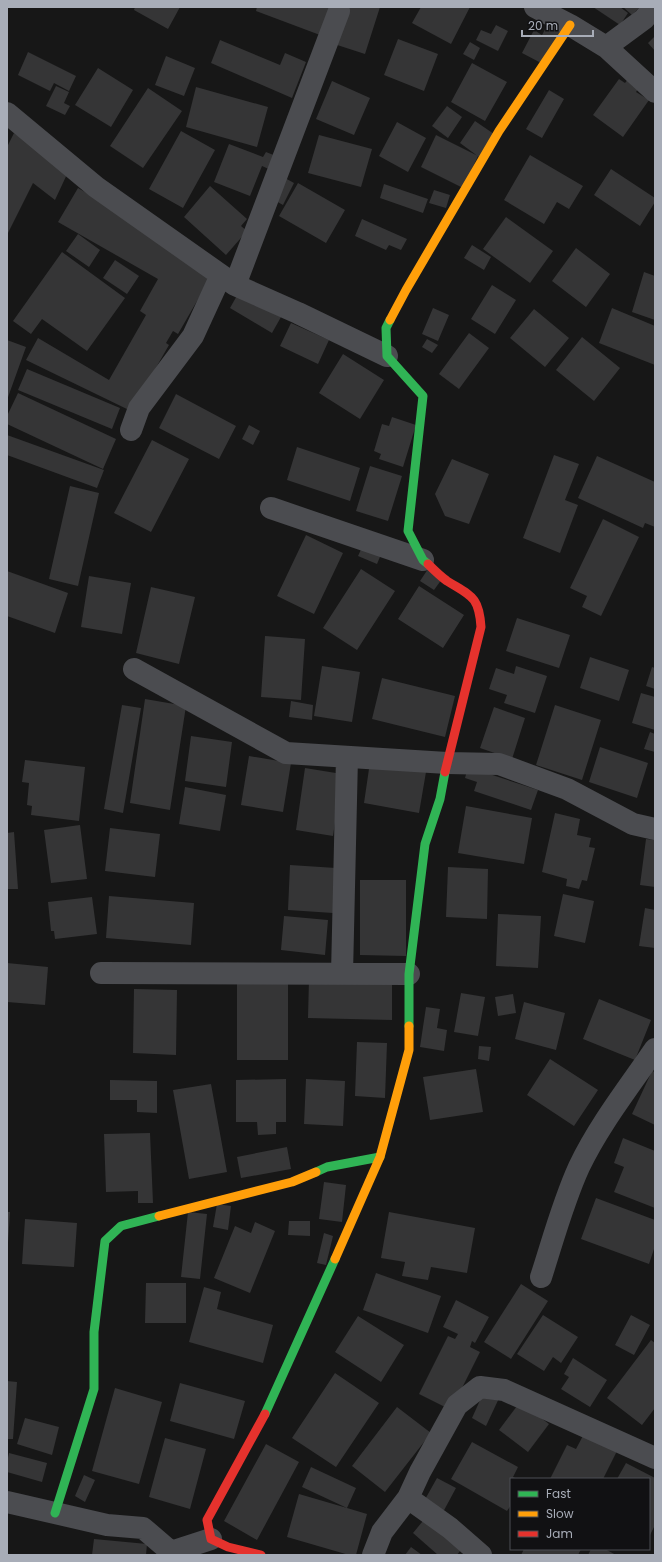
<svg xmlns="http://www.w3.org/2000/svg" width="662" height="1562" font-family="Poppins,sans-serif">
<rect width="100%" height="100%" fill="#171717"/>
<path fill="#353536" d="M 135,7 L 180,7 L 168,29 L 134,10 Z
M 257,7 L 330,7 L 320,35 L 256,11 Z
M 343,7 L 380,7 L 365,54 L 331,43 Z
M 421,7 L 470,7 L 451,44 L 412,23 Z
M 593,7 L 620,7 L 628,13 L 620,25 Z
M 623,7 L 640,7 L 632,15 Z
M 549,22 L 562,28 L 543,64 L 522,53 L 534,30 L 542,35 Z
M 496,25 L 508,31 L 498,51 L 476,40 L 481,30 L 491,34 Z
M 655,36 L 655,51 L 648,43 Z
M 398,39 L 438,54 L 424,91 L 384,75 Z
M 220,40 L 280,65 L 285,53 L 306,62 L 292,98 L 211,63 Z
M 470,42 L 480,48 L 474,60 L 463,54 Z
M 28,52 L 76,76 L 69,91 L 54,83 L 50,91 L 18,75 Z
M 166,56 L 195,68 L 184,96 L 155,85 Z
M 472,63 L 507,82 L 485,121 L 451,102 Z
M 98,68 L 133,90 L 111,127 L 75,105 Z
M 632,74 L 643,82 L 636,92 L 649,100 L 623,137 L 593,115 L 619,79 L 625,83 Z
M 332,81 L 370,98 L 354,135 L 316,119 Z
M 56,86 L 69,92 L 64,103 L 70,106 L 65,115 L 46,106 Z
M 196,87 L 268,107 L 257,147 L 186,127 Z
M 148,88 L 182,111 L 143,168 L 110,146 Z
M 549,90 L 564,99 L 542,138 L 526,129 Z
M 447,106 L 462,117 L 448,138 L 432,126 Z
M 475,121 L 494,134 L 479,157 L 460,143 Z
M 397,122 L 426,138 L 408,172 L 379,156 Z
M 181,131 L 215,150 L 183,208 L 149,189 Z
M 14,133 L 69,170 L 55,200 L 33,183 L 7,235 L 7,147 Z
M 319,135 L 372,149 L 361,187 L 308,173 Z
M 436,135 L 478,156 L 463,188 L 421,167 Z
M 229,144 L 263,157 L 266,152 L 276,156 L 271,170 L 262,166 L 250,196 L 214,182 Z
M 530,155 L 583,186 L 569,209 L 557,202 L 544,224 L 504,200 Z
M 611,169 L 655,198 L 655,202 L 640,226 L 594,195 Z
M 285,178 L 294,183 L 283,205 L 274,200 Z
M 298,183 L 345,210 L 326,243 L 279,216 Z
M 384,184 L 428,199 L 423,213 L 380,198 Z
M 210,186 L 247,219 L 241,226 L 247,231 L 226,255 L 184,217 Z
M 78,188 L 216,268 L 178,334 L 173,331 L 166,343 L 169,345 L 131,411 L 26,360 L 38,338 L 109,380 L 146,315 L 140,311 L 158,279 L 58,222 Z
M 434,190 L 450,195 L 446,208 L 429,203 Z
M 506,217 L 553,251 L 530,283 L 483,249 Z
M 362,219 L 407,239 L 401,250 L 389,245 L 386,250 L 355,236 Z
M 78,234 L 100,250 L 89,267 L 66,251 Z
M 472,245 L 491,257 L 484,270 L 464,258 Z
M 576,248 L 610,274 L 586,307 L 552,281 Z
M 62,252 L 125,298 L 87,351 L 42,319 L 31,334 L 13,321 Z
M 115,260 L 139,276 L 127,294 L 103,278 Z
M 644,272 L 655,276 L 655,320 L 632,312 Z
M 492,285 L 516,300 L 495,334 L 471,319 Z
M 239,292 L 281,317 L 272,333 L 230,308 Z
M 433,308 L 449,315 L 438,341 L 422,334 Z
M 612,308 L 655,326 L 655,365 L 599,343 Z
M 534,309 L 569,338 L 545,367 L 510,338 Z
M 291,323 L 329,340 L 318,364 L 280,346 Z
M 469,333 L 489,348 L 459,389 L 439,374 Z
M 582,337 L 620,368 L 594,401 L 556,370 Z
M 427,339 L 438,345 L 432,353 L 422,347 Z
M 7,340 L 26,347 L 7,400 Z
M 343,354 L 384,380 L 360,419 L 319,393 Z
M 27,369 L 120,408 L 112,429 L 18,390 Z
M 18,393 L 116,439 L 103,469 L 7,424 L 7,416 Z
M 176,394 L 236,426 L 219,459 L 159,428 Z
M 392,417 L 416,425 L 403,467 L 379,459 L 381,454 L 374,451 L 382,424 L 389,426 Z
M 249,425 L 260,431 L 253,445 L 242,439 Z
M 7,435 L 104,470 L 97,488 L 7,455 Z
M 152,440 L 189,459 L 151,532 L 114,513 Z
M 297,447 L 360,468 L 350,501 L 287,480 Z
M 554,455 L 579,464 L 565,500 L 578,505 L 560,553 L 523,538 Z
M 597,456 L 655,482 L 655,527 L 645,523 L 643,528 L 578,498 Z
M 452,459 L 489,474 L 469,524 L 445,516 L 435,494 Z
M 370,466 L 402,476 L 388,521 L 356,511 Z
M 70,486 L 99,493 L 78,586 L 49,579 Z
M 603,519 L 639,537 L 601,616 L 582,607 L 587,596 L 570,588 Z
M 306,535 L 343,553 L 314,614 L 277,596 Z
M 364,543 L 382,552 L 377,564 L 358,556 Z
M 361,569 L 395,591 L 357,650 L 323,628 Z
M 428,569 L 442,579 L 434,590 L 420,581 Z
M 7,571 L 68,593 L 55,633 L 7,616 Z
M 89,576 L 131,583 L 122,634 L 81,627 Z
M 419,586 L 464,615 L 443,648 L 398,619 Z
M 151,587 L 195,597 L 179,664 L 136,653 Z
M 517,618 L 570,635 L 559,668 L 506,651 Z
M 265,636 L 305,639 L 301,700 L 261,697 Z
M 590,657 L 629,670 L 619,701 L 580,688 Z
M 322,666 L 360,672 L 352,722 L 314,716 Z
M 516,666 L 547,676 L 535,713 L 504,703 L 507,695 L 489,689 L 496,668 L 514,674 Z
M 652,667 L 655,668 L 655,689 L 646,686 Z
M 382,678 L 455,696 L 445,737 L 372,719 Z
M 641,693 L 655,697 L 655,730 L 632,723 Z
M 145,699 L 186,706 L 170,810 L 130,803 Z
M 291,701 L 313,705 L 312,720 L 289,717 Z
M 122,705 L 141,708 L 123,813 L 104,809 Z
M 555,705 L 601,720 L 582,780 L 536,765 Z
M 494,707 L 525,718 L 512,759 L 480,748 Z
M 650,732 L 655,734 L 655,752 L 644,749 Z
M 191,736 L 232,742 L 226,787 L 185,781 Z
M 600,747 L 648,763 L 637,798 L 589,782 Z
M 249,756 L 291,763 L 283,812 L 241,805 Z
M 25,760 L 85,767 L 79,821 L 31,815 L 32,806 L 27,805 L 29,783 L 22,782 Z
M 370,762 L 426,772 L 419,813 L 364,803 Z
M 468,767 L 538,790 L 531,810 L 474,791 L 477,782 L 465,778 Z
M 305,768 L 342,774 L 333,836 L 296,830 Z
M 185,787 L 226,795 L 220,831 L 179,824 Z
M 466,806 L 532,818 L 524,864 L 458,853 Z
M 555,813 L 580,819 L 577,835 L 591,838 L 589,847 L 595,848 L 587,881 L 582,880 L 579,889 L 566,886 L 567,879 L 542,872 Z
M 80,825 L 87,879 L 51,883 L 44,830 Z
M 110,828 L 160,834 L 155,877 L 105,871 Z
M 14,832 L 18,889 L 7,889 L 7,833 Z
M 646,839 L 655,840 L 655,887 L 640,885 Z
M 290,865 L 336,868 L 333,913 L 288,910 Z
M 448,867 L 488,869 L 487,919 L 446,917 Z
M 360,880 L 406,880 L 406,956 L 360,955 Z
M 563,894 L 594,901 L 585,943 L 554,936 Z
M 109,896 L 194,903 L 191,945 L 106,938 Z
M 92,897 L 97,934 L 55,939 L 54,931 L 51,931 L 48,902 Z
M 645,908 L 655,910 L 655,948 L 639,946 Z
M 498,914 L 541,916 L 538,968 L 496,966 Z
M 284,916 L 328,920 L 325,955 L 281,950 Z
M 7,963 L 48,967 L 45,1005 L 7,1002 Z
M 237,978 L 288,979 L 288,1060 L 237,1060 Z
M 309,979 L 392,981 L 392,1020 L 308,1018 Z
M 134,989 L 177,990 L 176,1055 L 133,1053 Z
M 461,993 L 485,997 L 478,1036 L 454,1032 Z
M 513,994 L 516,1013 L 498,1016 L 495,997 Z
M 599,999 L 651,1020 L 635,1060 L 583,1039 Z
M 524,1002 L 565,1013 L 556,1050 L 515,1039 Z
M 426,1007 L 440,1009 L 437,1028 L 447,1030 L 444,1051 L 420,1047 Z
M 357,1042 L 387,1043 L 385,1098 L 355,1096 Z
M 479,1046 L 491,1047 L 489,1061 L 478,1059 Z
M 550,1059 L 598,1090 L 574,1126 L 527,1095 Z
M 476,1069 L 483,1112 L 430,1120 L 423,1077 Z
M 652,1071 L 655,1072 L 655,1125 L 632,1114 Z
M 286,1079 L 286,1122 L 276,1122 L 276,1134 L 258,1135 L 257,1122 L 236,1122 L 236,1080 Z
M 306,1079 L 345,1081 L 343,1126 L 304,1124 Z
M 110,1080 L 157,1081 L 157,1113 L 137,1112 L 137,1100 L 110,1100 Z
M 211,1084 L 227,1172 L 189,1179 L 173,1090 Z
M 150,1133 L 153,1203 L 138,1203 L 138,1191 L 106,1192 L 104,1134 Z
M 623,1138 L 655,1151 L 655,1208 L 614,1192 L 624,1167 L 614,1163 Z
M 287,1147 L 291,1169 L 241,1178 L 237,1157 Z
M 324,1182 L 346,1185 L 342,1222 L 319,1219 Z
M 596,1198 L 655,1220 L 655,1246 L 649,1264 L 581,1239 Z
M 217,1204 L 231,1206 L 228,1230 L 213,1227 Z
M 7,1212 L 10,1212 L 8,1243 L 7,1243 Z
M 188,1212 L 207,1214 L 200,1279 L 181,1277 Z
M 389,1212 L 475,1228 L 467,1273 L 431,1267 L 428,1280 L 402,1276 L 405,1262 L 381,1258 Z
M 25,1219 L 77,1223 L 74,1267 L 22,1264 Z
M 289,1221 L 310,1221 L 310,1236 L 288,1235 Z
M 255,1222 L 275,1231 L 250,1293 L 214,1278 L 235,1226 L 251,1233 Z
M 324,1233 L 333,1236 L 326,1265 L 317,1263 Z
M 376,1273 L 441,1296 L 428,1333 L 363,1310 Z
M 146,1283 L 186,1283 L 186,1323 L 145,1323 Z
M 521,1284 L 548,1301 L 511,1359 L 484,1342 Z
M 204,1287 L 221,1292 L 217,1309 L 273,1325 L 263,1363 L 189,1342 Z
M 456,1300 L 489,1317 L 475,1343 L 472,1341 L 470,1347 L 480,1352 L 451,1410 L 419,1394 L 448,1336 L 455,1339 L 458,1334 L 443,1327 Z
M 543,1315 L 578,1337 L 561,1363 L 553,1357 L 544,1371 L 517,1354 Z
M 631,1315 L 650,1325 L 634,1355 L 615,1345 Z
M 358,1316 L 404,1345 L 381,1382 L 335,1352 Z
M 651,1340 L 655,1343 L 655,1408 L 642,1425 L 607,1398 Z
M 573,1358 L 607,1380 L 590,1407 L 561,1389 L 569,1377 L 564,1374 Z
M 335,1373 L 379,1403 L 336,1467 L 292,1438 Z
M 7,1381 L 17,1382 L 13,1439 L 7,1439 Z
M 180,1383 L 245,1401 L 234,1439 L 170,1421 Z
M 486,1387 L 501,1394 L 486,1426 L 472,1418 Z
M 115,1388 L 162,1402 L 139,1484 L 92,1471 Z
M 520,1402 L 549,1424 L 528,1452 L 499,1430 Z
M 397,1407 L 431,1433 L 385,1492 L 352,1466 Z
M 25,1418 L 59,1427 L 52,1455 L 17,1444 Z
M 586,1430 L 619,1447 L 603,1479 L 550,1479 L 567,1445 L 576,1449 Z
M 165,1438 L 206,1449 L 190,1509 L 149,1497 Z
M 472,1442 L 518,1467 L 513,1477 L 517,1479 L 511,1479 L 511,1505 L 507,1511 L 451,1479 Z
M 266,1444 L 299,1462 L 257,1540 L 224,1521 Z
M 9,1453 L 47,1463 L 42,1482 L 7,1472 L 7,1462 Z
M 626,1463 L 655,1478 L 655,1525 L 649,1537 L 649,1479 L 617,1479 Z
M 311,1467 L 356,1488 L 347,1508 L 367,1514 L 356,1555 L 349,1555 L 287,1537 L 299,1494 L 347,1508 L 302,1487 Z
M 84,1475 L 95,1480 L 85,1502 L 75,1496 Z
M 437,1478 L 456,1488 L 442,1514 L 423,1503 Z
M 427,1516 L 463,1547 L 457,1555 L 438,1555 L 413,1533 Z
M 94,1539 L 147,1544 L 146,1555 L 92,1555 Z
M 411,1547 L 422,1555 L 405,1555 Z
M 524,1549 L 581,1549 L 578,1555 L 521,1555 Z
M 591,1549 L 605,1549 L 616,1555 L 588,1555 Z"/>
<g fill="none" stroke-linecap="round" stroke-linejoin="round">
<path stroke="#4b4c50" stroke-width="22" d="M 535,7 L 570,25 L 606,47 L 655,92
M 606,47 L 644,19 L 654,7
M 7,113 L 96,187 L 235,285 L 298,313 L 387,356
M 235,285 L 339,11
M 131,430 L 139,408 L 193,336 L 221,275
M 271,508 L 423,560
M 134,669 L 286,753 L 447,763 L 499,764 L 567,789 L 633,824 L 655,829
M 101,973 L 409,974
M 342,974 L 347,757
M 541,1277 C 553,1240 563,1202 579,1167 C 599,1125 629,1087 655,1049
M 408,1498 L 450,1528 L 481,1555
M 7,1502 L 107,1525 L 143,1528 L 171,1552 L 211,1539
M 373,1555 L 382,1532 L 408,1498 L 420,1472 L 457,1405 L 480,1387 L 504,1390 L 655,1458"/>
<path stroke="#30b455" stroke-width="9" d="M 390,320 L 386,328 L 387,356 L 423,396 L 408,531 L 423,560 L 428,564
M 409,1026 L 409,974 L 425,844 L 440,799 L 445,772
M 316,1172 L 327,1167 L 380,1157
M 265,1414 L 335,1259
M 55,1513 L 94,1389 L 94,1332 L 105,1241 L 121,1226 L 159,1216"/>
<path stroke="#ff9f0a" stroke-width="9" d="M 390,320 L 406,290 L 499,131 L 570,25
M 159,1216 L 292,1182 L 316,1172
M 335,1259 L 380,1157 L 409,1050 L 409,1026"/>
<path stroke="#e5322d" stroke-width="9" d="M 428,564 C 434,570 440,576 447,581 C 471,596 479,596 481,627 L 445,772
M 261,1555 L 228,1547 L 211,1539 L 207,1520 L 265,1414"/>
</g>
<rect width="662" height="1562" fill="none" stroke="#a8adb8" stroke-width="16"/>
<rect x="510" y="1478" width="140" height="72" fill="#111113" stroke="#4d4f55"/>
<rect x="518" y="1491" width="20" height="6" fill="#30b455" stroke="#4d4f55"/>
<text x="546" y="1498" font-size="12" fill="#a8adb8">Fast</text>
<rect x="518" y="1511" width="20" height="6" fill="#ff9f0a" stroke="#4d4f55"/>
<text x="546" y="1518" font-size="12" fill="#a8adb8">Slow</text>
<rect x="518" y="1531" width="20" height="6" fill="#e5322d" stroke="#4d4f55"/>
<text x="546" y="1538" font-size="12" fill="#a8adb8">Jam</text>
<path d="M522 30v6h71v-6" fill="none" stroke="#a8adb8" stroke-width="2"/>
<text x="528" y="30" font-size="12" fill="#a8adb8" stroke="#111113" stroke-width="3" paint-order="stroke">20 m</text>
</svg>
